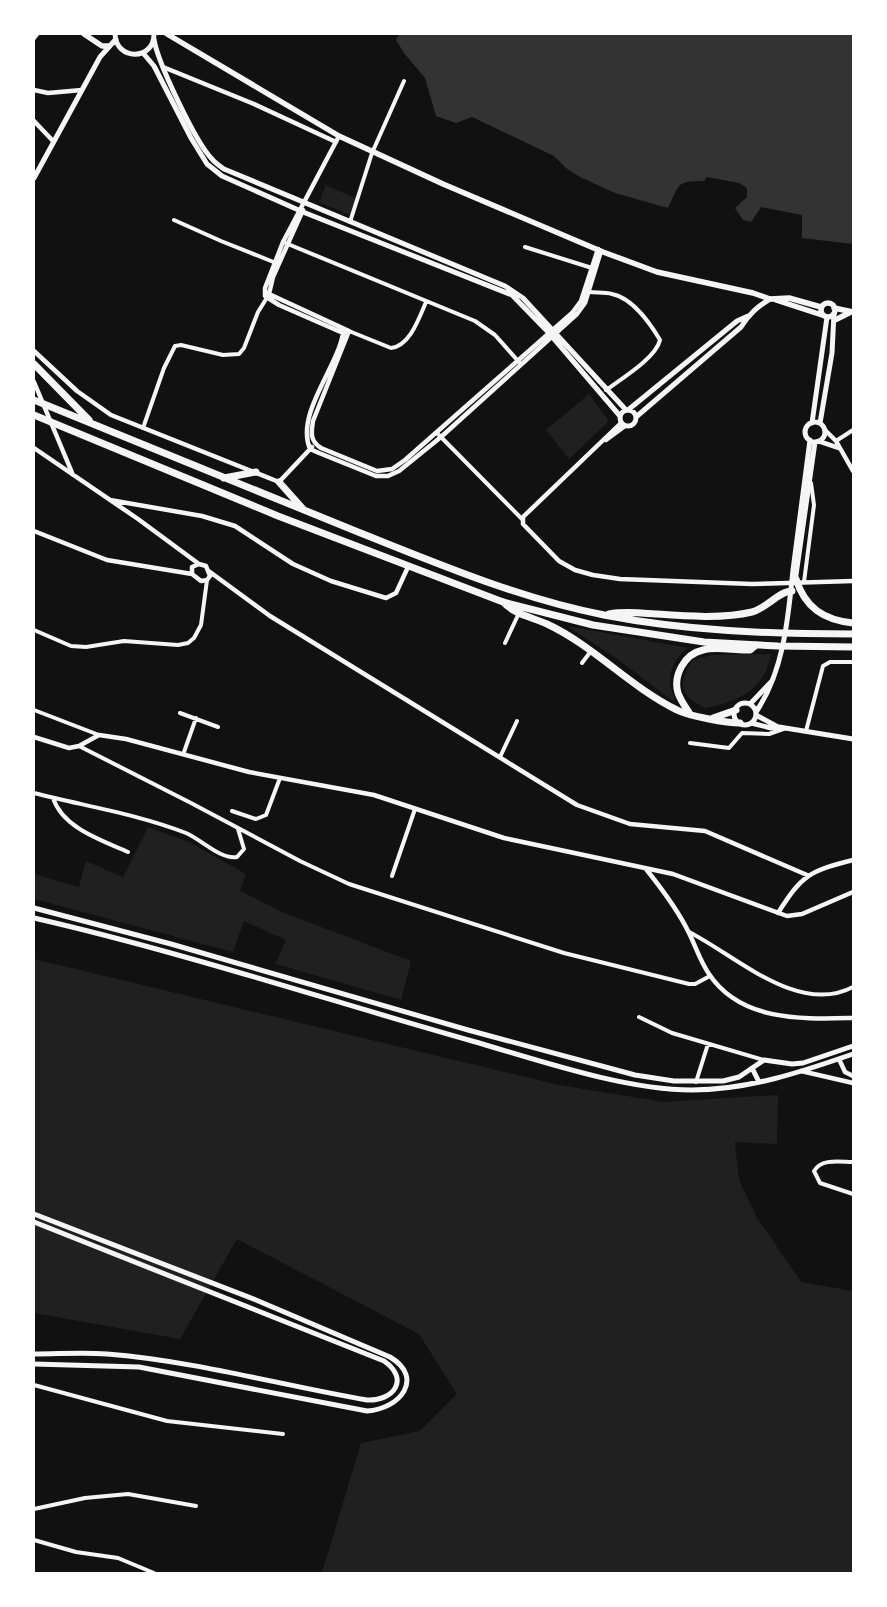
<svg xmlns="http://www.w3.org/2000/svg" width="887" height="1607" font-family="Jost,sans-serif">
<rect width="100%" height="100%" fill="#111"/>
<path fill="#202020" d="M 326,185 L 357,199 L 350,215 L 319,202 Z
M 589,394 L 609,421 L 569,459 L 546,430 Z
M 567,626 L 688,648 C 672,660 664,680 675,698 L 674,702 L 616,658 Z
M 771,654 C 765,690 737,702 705,708 C 700,705 692,702 688,697 C 678,686 685,670 693,660 L 712,655 Z
M 148,827 L 189,842 L 246,874 L 240,891 L 284,913 L 411,961 L 401,1000 L 275,964 L 286,940 L 244,921 L 233,952 L 34,899 L 34,874 L 79,887 L 86,861 L 123,877 Z
M 34,959 L 559,1085 L 664,1102 L 778,1095 L 777,1144 L 735,1142 L 739,1180 L 756,1216 L 801,1282 L 853,1291 L 853,1573 L 322,1573 L 361,1443 L 420,1431 L 457,1394 L 419,1334 L 237,1239 L 180,1339 L 34,1313 Z"/>
<path fill="#333" d="M 399,34 L 853,34 L 853,244 L 802,238 L 802,215 L 761,207 L 751,222 L 743,220 L 735,208 L 747,197 L 747,188 L 739,183 L 707,177 L 704,181 C 675,181 680,184 668,208 L 615,193 L 580,177 L 566,168 L 554,156 L 472,117 L 456,123 L 436,116 L 425,78 L 404,53 L 396,40 Z"/>
<g fill="none" stroke-linecap="round" stroke-linejoin="round">
<path stroke="#f5f5f5" stroke-width="4" d="M 174,220 L 221,241 L 276,263
M 350,222 L 372,153 L 404,81
M 283,242 L 475,321 L 495,335 L 519,362
M 525,247 L 592,268
M 589,292 C 596,293 605,292 612,294 C 632,298 650,323 660,340 C 656,358 621,379 606,390
M 343,333 L 349,331 L 391,348 C 410,346 419,318 426,302
M 143,428 L 164,368 L 175,346 L 181,345 L 223,355 L 239,354 L 244,348 L 258,312 L 268,296
M 437,433 L 522,519
M 836,441 L 853,430
M 804,582 L 814,505 L 811,483
M 34,630 L 71,646 L 86,647 L 124,641 L 178,645 L 188,643 L 194,638 L 201,625 L 207,580
M 505,643 L 519,613
M 582,663 L 591,651
M 34,710 L 99,735
M 180,713 L 218,727
M 806,731 L 823,666 L 830,662 L 853,662
M 690,743 L 729,748 L 742,733 L 769,734 L 786,728
M 79,746 L 191,803 L 300,861 L 349,884 L 564,953 L 689,984 L 695,984 L 710,976
M 184,752 L 196,718
M 500,757 L 517,721
M 34,793 C 85,806 137,814 186,833 C 202,840 221,860 237,857 L 244,849 L 238,829
M 53,798 C 63,828 101,840 128,852
M 232,811 L 256,819 L 266,815 L 280,778
M 392,876 L 415,809
M 689,932 C 735,955 798,1016 853,987
M 639,1017 L 672,1033 L 764,1060
M 696,1082 L 708,1044
M 853,1162 C 840,1162 822,1158 814,1171 L 820,1183 L 853,1194
M 34,1385 L 167,1421 L 283,1434
M 34,1509 L 85,1498 L 128,1494 L 196,1506
M 34,1540 L 76,1552 L 118,1558 L 154,1573"/>
<path stroke="#f5f5f5" stroke-width="4.5" d="M 34,38 L 37,34
M 163,67 L 254,104 L 336,142
M 34,90 L 48,93 L 82,90
M 34,121 L 53,141
M 339,136 L 283,242 L 265,288 L 265,296 L 279,305 L 343,333 C 338,367 295,414 310,449 L 319,453 L 376,476 L 388,476 L 399,471 L 441,437 L 577,314 L 585,303 L 601,251
M 303,210 L 273,277 L 269,294 L 349,331 L 313,421 C 311,433 310,441 321,448 L 377,471 L 392,469 L 405,460 L 572,313 L 581,301 L 598,249
M 34,351 L 77,391 L 111,415 L 279,482 L 312,447
M 34,382 L 73,475
M 621,423 L 523,517 L 523,524 L 559,561 L 575,570 L 593,575 L 620,579 L 752,584 L 853,581
M 825,430 L 836,441 L 853,471
M 606,440 L 625,426
M 818,441 L 839,448
M 34,448 L 138,519 L 199,564
M 110,500 L 202,516 L 235,526 L 293,564 L 331,581 L 386,598 L 396,593 L 408,567
M 34,531 L 107,560 L 192,574 L 201,581 L 207,580 L 210,576 L 206,566 L 199,564 L 192,567 L 192,574
M 210,572 L 270,616 L 577,805 L 630,824 L 705,831 L 807,875
M 34,737 L 69,748 L 79,746 L 99,735 L 126,739 L 249,772 L 374,795 L 504,838 L 673,874 L 787,916 L 802,914 L 853,892
M 646,869 C 662,889 678,910 689,933 C 696,947 700,961 709,974 C 741,1022 803,1019 853,1018
M 778,913 C 802,875 809,871 853,860
M 839,1059 L 845,1072 L 853,1076
M 801,1071 L 853,1083"/>
<path stroke="#f5f5f5" stroke-width="5" d="M 115,34 C 116,61 154,61 154,34
M 154,39 C 157,61 196,143 212,159 C 215,163 220,166 224,169 L 505,286 L 523,298 L 626,410
M 143,53 L 154,66 L 191,138 L 207,164 L 222,176 L 303,212 L 512,295 L 549,333 L 620,416
M 34,178 L 100,57 L 116,39
M620 418a8 8 0 1 1 16 0a8 8 0 1 1-16 0Z
M 628,410 L 737,321 L 748,316
M 636,417 L 741,327 C 749,314 757,307 770,299
M805 432a10 10 0 1 1 20 0a10 10 0 1 1-20 0Z
M 812,423 L 827,317
M 820,423 L 832,353 L 834,313
M 795,582 L 815,442
M734 714a11 11 0 1 1 22 0a11 11 0 1 1-22 0Z
M 750,704 L 771,682
M 756,712 C 784,671 788,618 793,570 L 810,440
M 756,715 L 778,727
M 751,723 L 771,728 L 779,727 L 853,739
M 34,908 L 171,944 L 468,1030 L 635,1075 L 674,1081 L 723,1081 L 739,1077 L 764,1060 L 792,1064 L 803,1063 L 853,1046
M 34,918 C 182,952 327,1000 472,1041 C 538,1060 624,1090 692,1090 C 748,1090 801,1072 853,1054
M 752,1068 L 759,1082
M 34,1214 L 256,1300 L 390,1357 C 425,1378 400,1409 367,1411 L 139,1367 L 34,1364
M 34,1222 L 384,1361 C 410,1379 394,1401 367,1400 C 280,1385 195,1361 107,1354 C 83,1352 58,1354 34,1354"/>
<path stroke="#f5f5f5" stroke-width="5.5" d="M 84,34 L 102,46 L 109,46
M 167,34 L 339,136 L 443,184 L 603,252 L 657,272 L 753,293 L 770,299 L 789,298 L 821,307
M 776,300 L 822,315
M821 310a7 7 0 1 1 14 0a7 7 0 1 1-14 0Z
M 834,308 L 853,312
M 835,320 L 851,312"/>
<path stroke="#f5f5f5" stroke-width="7" d="M 34,364 L 89,420
M 34,400 C 142,443 250,489 358,532 C 439,564 518,598 604,615 C 686,631 770,634 853,634
M 34,415 L 278,516 L 503,602 L 593,625 L 704,642 L 778,646 L 853,647
M 224,478 L 256,472
M 279,482 L 304,510
M 796,579 C 805,608 824,620 853,623
M 503,602 C 515,615 532,617 547,624 C 594,646 630,687 677,710 C 688,716 727,723 740,723
M 609,614 C 625,611 640,613 656,614 C 684,616 724,619 752,612 C 767,608 779,591 792,591
M 690,714 C 686,708 681,701 678,693 C 673,676 684,654 703,650 C 718,646 735,651 750,650 L 756,645
M 713,718 L 736,710"/>
</g>
<rect width="887" height="1607" fill="none" stroke="#ffffff" stroke-width="70"/>
</svg>
